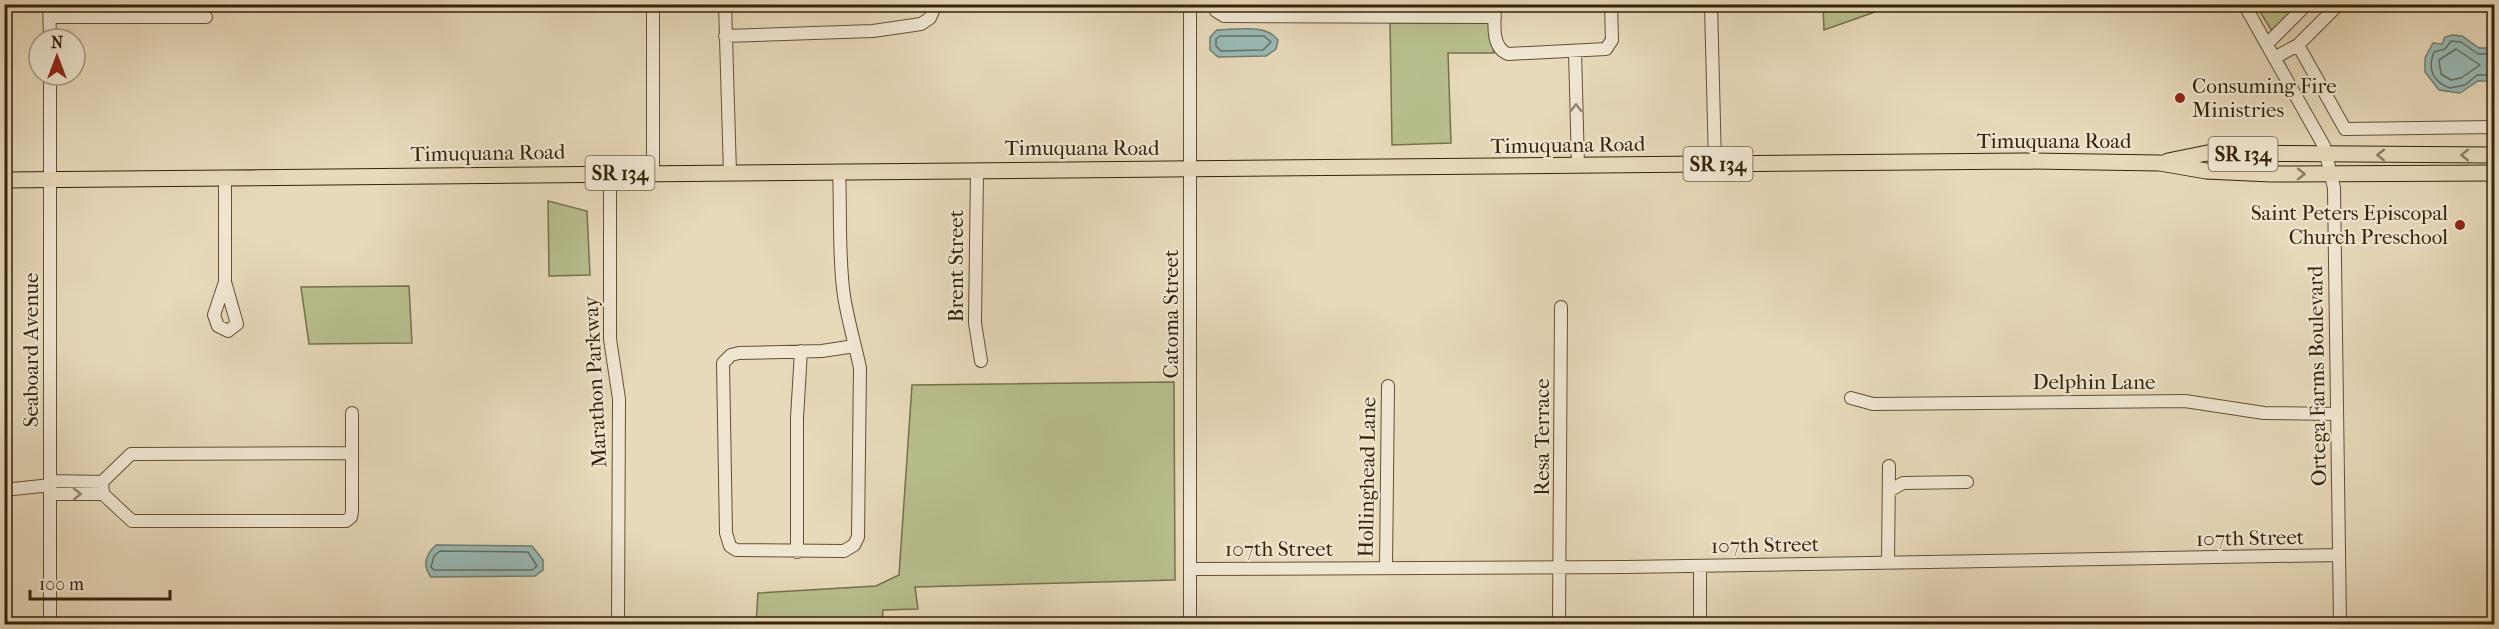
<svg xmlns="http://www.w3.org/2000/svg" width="2499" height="629" font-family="'IM FELL French Canon',serif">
<rect width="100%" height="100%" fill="#e7d9b9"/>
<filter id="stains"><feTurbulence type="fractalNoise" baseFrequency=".00333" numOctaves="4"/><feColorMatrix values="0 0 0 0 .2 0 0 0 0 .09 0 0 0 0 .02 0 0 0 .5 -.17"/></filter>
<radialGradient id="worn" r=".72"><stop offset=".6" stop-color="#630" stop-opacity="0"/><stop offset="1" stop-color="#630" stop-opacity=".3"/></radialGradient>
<path fill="#b8bf8e" stroke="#76714c" stroke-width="1.5" d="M 1892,4 L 1892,6 L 1824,30 L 1823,5 Z
M 2256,5 L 2301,5 L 2273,33 Z
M 1390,23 L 1489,23 L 1494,53 L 1448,53 L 1451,143 L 1392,145 Z
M 548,201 L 587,211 L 590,275 L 549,276 Z
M 409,286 L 412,343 L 309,344 L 301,287 Z
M 1174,382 L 1175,580 L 915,587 L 918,609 L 883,610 L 882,624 L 756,624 L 758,593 L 876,586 L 899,575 L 912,385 Z"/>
<path fill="#98b9b5" stroke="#707d70" stroke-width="1.5" d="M 1217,30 C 1235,30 1266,23 1278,40 L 1276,49 L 1266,56 L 1218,57 L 1210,50 L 1210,37 Z
M 2452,35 L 2462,36 L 2479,48 L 2494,48 L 2494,81 L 2478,81 L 2460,93 L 2439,90 L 2425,72 L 2425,58 L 2433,43 L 2442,44 L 2445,37 Z
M 436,545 L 532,546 L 543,560 L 543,570 L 535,576 L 431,577 C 422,565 426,554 436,545 Z"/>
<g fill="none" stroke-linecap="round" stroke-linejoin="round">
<path stroke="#666e5f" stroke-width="1.5" d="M 1220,36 L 1264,36 L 1271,42 L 1263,50 L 1221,51 L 1216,46 L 1216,39 Z
M 2456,49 L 2480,65 L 2461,78 L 2451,80 L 2441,74 L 2439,60 Z
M 2494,54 L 2478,54 L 2461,42 L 2451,41 L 2445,49 L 2434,52 C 2427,69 2433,82 2450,88 L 2465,85 L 2477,75 L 2494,75
M 440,551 L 528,552 L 537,566 L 532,570 L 434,570 L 431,567 L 434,556 Z"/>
<g stroke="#625035" stroke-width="14">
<path id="minor" d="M 49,4 L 50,39
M 725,4 L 730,173
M 1214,4 L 1216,11 L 1224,16 L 1495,17
M 1495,4 C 1495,20 1490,47 1508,54 L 1606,49 L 1612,40 L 1611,4
M 1711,4 L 1715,164
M 2244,4 L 2324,146 L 2334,188 L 2340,624
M 50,17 L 206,17
M 725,36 L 873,31 L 921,24 L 930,18 L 936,4
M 2267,44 L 2307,4
M 2298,45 L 2339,4
M 1575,51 L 1578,166
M 2274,58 L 2298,45 L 2345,129 L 2494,127
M 50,75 L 50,624
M 977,170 L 975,323 L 981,361
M 839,171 C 841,213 838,255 844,296 C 848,321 855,344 860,368 L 858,537 L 854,545 L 844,551 L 736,550 L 730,546 L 726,533 L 723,363 L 731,355 L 739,353 L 822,351 L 855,346
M 610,173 L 610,339 L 619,399 L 618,624
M 653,173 L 653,4
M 225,178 L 225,282 L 214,315 L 218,326 L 228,331 L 237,324 L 225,282
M 1851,398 L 1873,404 L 2185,401 L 2264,413 L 2336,414
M 51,481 L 102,482 L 131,454 L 352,453
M 102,482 L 103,494 L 132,521 L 346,521 L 351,517 L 352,511 L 352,413
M 4,490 L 51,485
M 1889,491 L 1903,483 L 1967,482
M 51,494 L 103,494
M 797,552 L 797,418 L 801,351
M 1888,563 L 1889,466
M 1700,566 L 1700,624
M 1386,568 L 1388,386
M 1191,569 L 1626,567 L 2339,555
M 1190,624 L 1190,4
M 1559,624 L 1561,307"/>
</g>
<g stroke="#352309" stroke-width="17">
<path id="major" d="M 2168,161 L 2207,153 L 2494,155
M 4,180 L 2025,161 L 2160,163 L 2206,171 L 2271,174 L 2494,173"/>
</g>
<use href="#minor" stroke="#efe6d2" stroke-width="12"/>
<use href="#major" stroke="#e7d9b9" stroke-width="15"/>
</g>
<defs><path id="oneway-chevron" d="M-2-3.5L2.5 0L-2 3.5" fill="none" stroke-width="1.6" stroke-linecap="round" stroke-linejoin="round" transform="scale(1.5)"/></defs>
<g stroke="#92846e">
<use href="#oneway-chevron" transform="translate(1576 108) rotate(-91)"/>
<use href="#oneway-chevron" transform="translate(77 494)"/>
</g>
<g stroke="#8e7e61">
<use href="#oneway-chevron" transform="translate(2381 155) rotate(180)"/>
<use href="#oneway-chevron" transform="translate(2465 155) rotate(-180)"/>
<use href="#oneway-chevron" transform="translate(2301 174) rotate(1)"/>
</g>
<g fill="#8f2418" stroke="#efe6d2" stroke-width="2">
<circle cx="2180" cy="98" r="6"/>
<circle cx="2460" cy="225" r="6"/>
</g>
<g text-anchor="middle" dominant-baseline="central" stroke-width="4.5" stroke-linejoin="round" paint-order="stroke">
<g fill="#efe6d2" stroke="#6d5e45" stroke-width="1.5">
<rect x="2208.5" y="137" width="69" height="34" rx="4.5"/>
<rect x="1683.5" y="147" width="69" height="34" rx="4.5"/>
<rect x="585.5" y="156" width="69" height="34" rx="4.5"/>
</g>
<g font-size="20" font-weight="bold" fill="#352309">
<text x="2243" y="154">SR 134</text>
<text x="1718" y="164">SR 134</text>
<text x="620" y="173">SR 134</text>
</g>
<g font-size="21" fill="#352309" stroke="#efe6d2" text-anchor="start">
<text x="2192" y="86">Consuming Fire<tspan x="2192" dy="24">Ministries</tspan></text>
<text x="2448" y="213" text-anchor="end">Saint Peters Episcopal<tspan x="2448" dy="24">Church Preschool</tspan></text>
</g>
<g font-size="21" fill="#352309" stroke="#efe6d2">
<text x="2054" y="141">Timuquana Road</text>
<text transform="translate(1568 145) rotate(-1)">Timuquana Road</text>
<text x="1082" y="148">Timuquana Road</text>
<text transform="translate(488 153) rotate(-1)">Timuquana Road</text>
<text transform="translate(956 266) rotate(-90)">Brent Street</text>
<text transform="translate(1171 314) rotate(-90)">Catoma Street</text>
<text transform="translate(31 350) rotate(-90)">Seaboard Avenue</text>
<text transform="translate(2317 376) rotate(-91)">Ortega Farms Boulevard</text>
<text transform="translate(595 382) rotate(-93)">Marathon Parkway</text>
<text x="2094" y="382">Delphin Lane</text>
<text transform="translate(1542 437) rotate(-90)">Resa Terrace</text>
<text transform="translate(1367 477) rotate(-89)">Hollinghead Lane</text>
<text transform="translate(2250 538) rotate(-1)">107th Street</text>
<text transform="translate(1765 545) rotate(-1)">107th Street</text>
<text x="1279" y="549">107th Street</text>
</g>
</g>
<rect width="2499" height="629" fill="none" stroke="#e7d9b9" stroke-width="24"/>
<rect x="6" y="6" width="2487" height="617" fill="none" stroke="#352309" stroke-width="3"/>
<rect x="12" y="12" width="2475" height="605" fill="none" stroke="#352309" stroke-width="1.5"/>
<g transform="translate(57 57)"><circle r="28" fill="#efe6d2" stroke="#a59882" stroke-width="1.5"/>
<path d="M0-4.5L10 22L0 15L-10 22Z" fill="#8f2418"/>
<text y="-9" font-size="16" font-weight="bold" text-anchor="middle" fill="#352309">N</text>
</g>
<path d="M30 590v9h140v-9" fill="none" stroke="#352309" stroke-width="3"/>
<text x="39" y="590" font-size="18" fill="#352309" stroke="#efe6d2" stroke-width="4.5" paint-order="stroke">100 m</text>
<rect width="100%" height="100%" filter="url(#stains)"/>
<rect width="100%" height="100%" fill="url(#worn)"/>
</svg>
